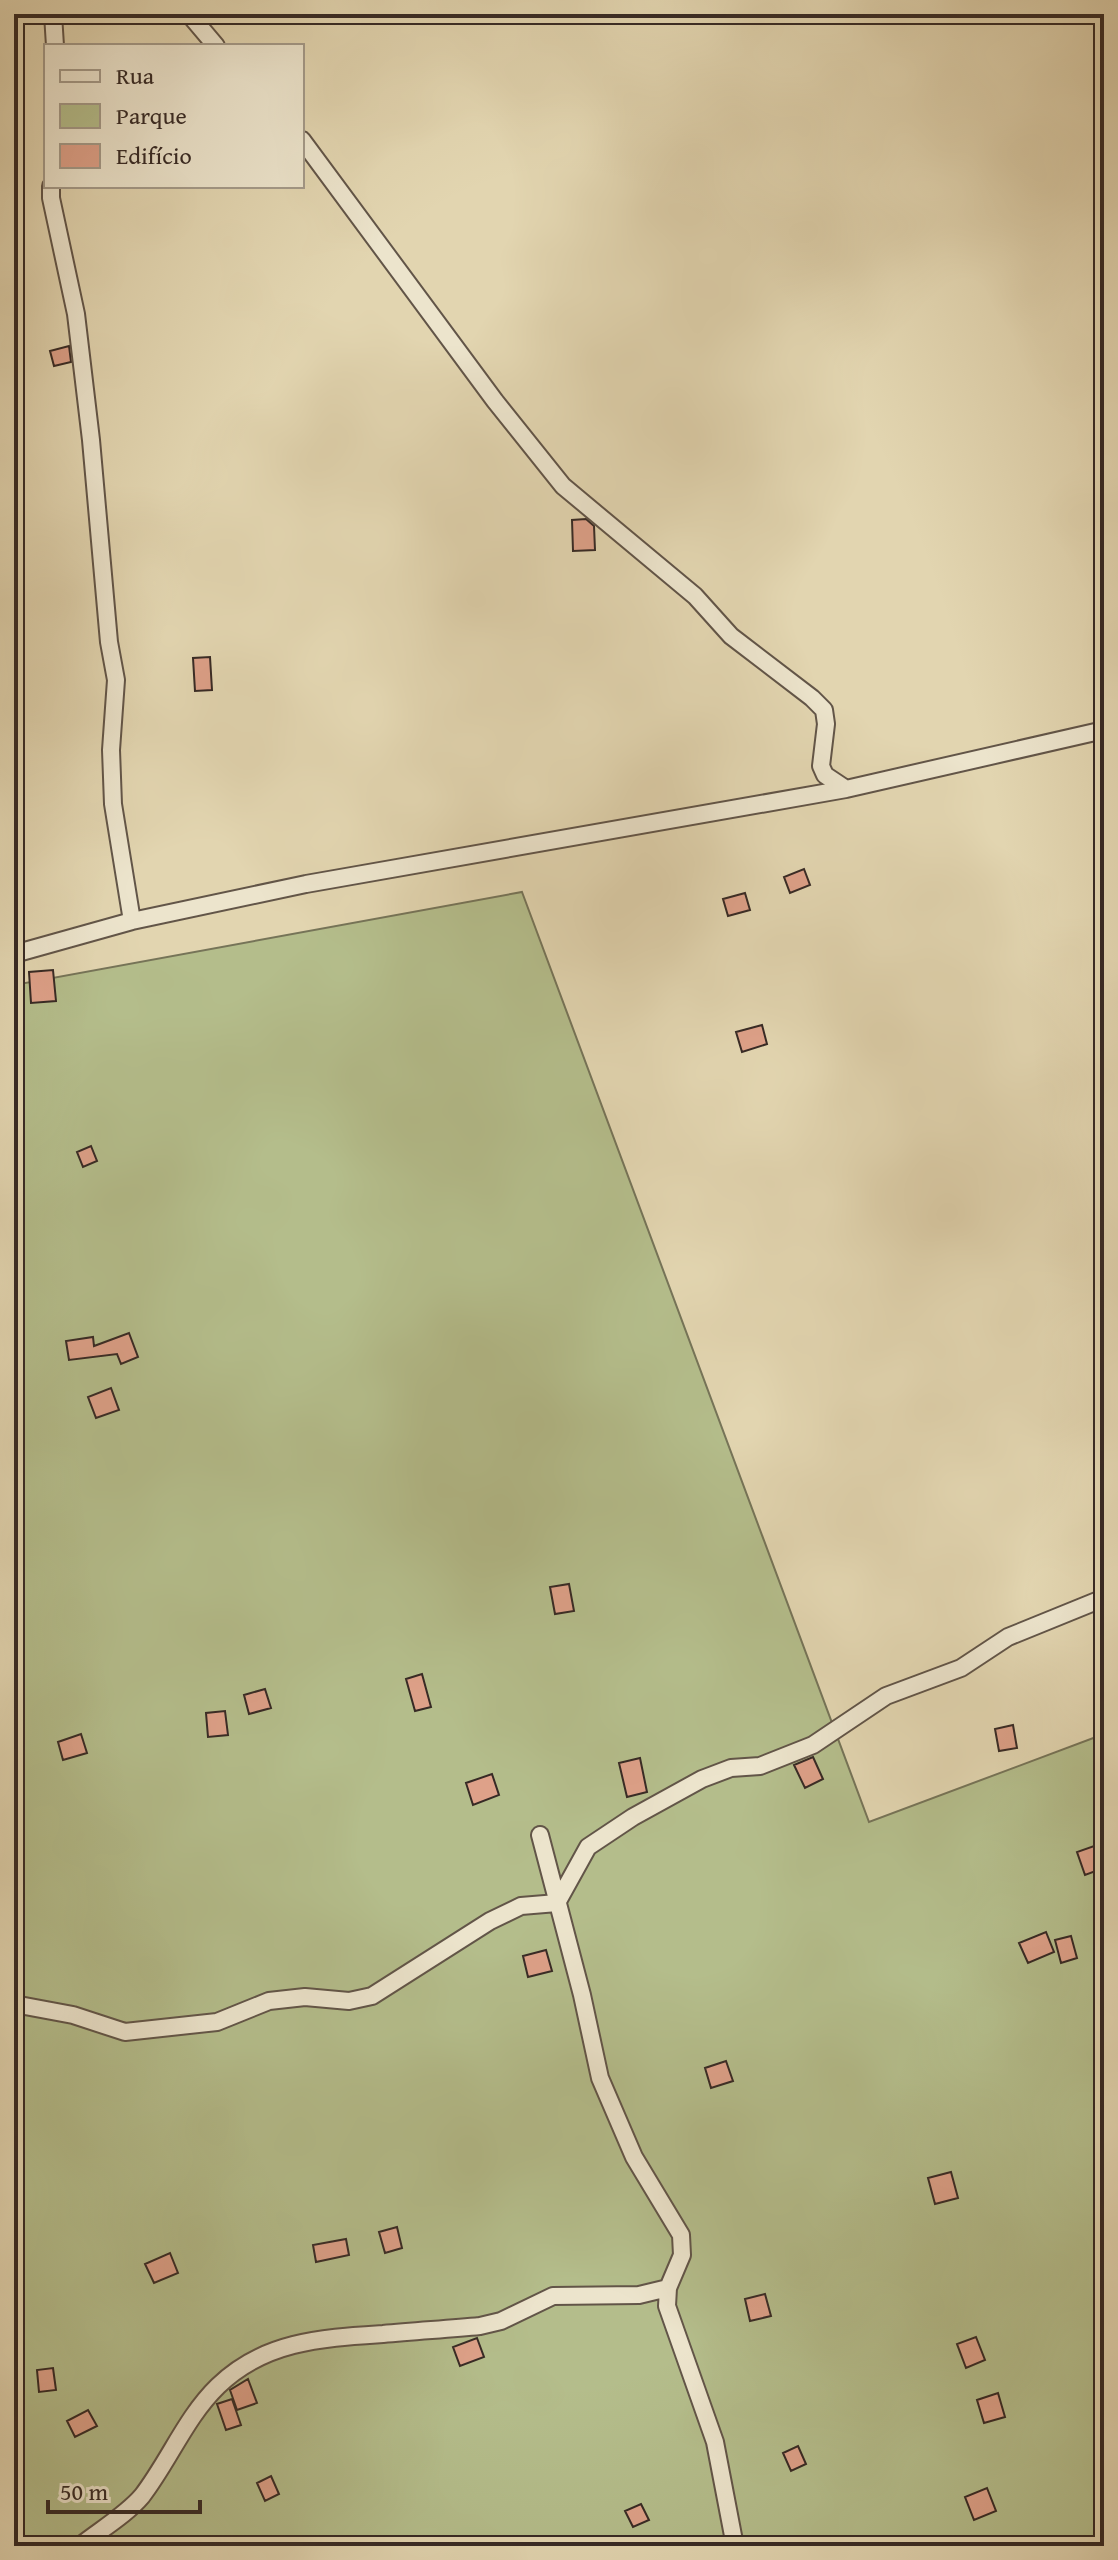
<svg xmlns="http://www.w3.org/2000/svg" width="1118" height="2560" font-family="'Gentium Book Plus',serif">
<rect width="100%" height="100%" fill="#e2d5b0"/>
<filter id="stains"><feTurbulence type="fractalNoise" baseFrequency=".0025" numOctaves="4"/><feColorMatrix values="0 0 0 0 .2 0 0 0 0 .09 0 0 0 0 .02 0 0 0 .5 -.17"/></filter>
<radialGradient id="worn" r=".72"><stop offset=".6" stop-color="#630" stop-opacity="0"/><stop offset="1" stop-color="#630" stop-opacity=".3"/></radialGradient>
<path fill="#b4bd8b" stroke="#767458" stroke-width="2" d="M 522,892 L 869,1822 L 1104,1734 L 1104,2546 L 14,2546 L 14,985 Z"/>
<path fill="#dea189" stroke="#372a25" stroke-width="2" d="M 69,346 L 71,362 L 54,366 L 50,351 Z
M 586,519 L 594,526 L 595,550 L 573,551 L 572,520 Z
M 210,657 L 212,690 L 195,691 L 193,658 Z
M 804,869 L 810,885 L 790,893 L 784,877 Z
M 745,893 L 750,910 L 728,916 L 723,899 Z
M 53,970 L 56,1001 L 31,1003 L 29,972 Z
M 762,1025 L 767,1044 L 742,1052 L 736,1032 Z
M 91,1146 L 97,1161 L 83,1167 L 77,1152 Z
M 129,1333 L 138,1357 L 121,1364 L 117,1354 L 69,1360 L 66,1341 L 93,1337 L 94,1346 Z
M 111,1388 L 119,1410 L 96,1418 L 88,1397 Z
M 569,1584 L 574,1611 L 555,1614 L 550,1587 Z
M 422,1674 L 431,1707 L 415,1711 L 406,1679 Z
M 265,1689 L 271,1708 L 249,1714 L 244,1695 Z
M 225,1711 L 228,1735 L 208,1737 L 206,1713 Z
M 1013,1725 L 1017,1748 L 999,1751 L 995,1729 Z
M 81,1734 L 87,1753 L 63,1760 L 58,1742 Z
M 813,1757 L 823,1779 L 805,1788 L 794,1765 Z
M 640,1758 L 647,1792 L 627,1797 L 619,1763 Z
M 492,1774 L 499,1795 L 473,1805 L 466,1783 Z
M 1097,1845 L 1104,1868 L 1085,1875 L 1077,1852 Z
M 1046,1932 L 1054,1952 L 1028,1963 L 1019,1943 Z
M 1071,1936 L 1077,1958 L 1061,1963 L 1055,1940 Z
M 546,1950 L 552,1971 L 528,1977 L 523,1956 Z
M 726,2061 L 733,2081 L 711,2088 L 705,2068 Z
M 951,2172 L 958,2198 L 935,2204 L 928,2178 Z
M 397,2227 L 402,2248 L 385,2253 L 379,2232 Z
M 346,2239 L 349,2255 L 316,2262 L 313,2245 Z
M 170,2253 L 178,2273 L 154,2283 L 145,2264 Z
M 765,2294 L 771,2316 L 750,2321 L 745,2299 Z
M 976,2337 L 985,2360 L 966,2368 L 957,2344 Z
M 477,2338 L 484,2357 L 460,2366 L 453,2347 Z
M 53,2368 L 56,2390 L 39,2392 L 37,2370 Z
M 248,2379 L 257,2403 L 237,2410 L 230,2390 Z
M 998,2393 L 1005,2417 L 984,2423 L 977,2400 Z
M 232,2399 L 241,2425 L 226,2430 L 217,2404 Z
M 88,2410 L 97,2426 L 75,2437 L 67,2421 Z
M 798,2446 L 806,2464 L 791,2471 L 783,2453 Z
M 271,2476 L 279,2494 L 265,2501 L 257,2483 Z
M 987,2488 L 996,2511 L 974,2520 L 965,2497 Z
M 641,2504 L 649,2520 L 633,2527 L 625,2511 Z"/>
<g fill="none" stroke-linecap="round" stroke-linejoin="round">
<g stroke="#625548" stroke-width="20">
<path id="street" d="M 53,14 L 55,46
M 189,14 L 216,46
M 302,140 L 495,401 L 563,486 L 695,596 L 731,636 L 812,698 L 824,710 L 826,724 L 821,766 L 825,775 L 846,789
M 51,186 L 51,198 L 76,314 L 91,440 L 109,642 L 116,680 L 111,750 L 113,804 L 132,921
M 14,954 L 132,921 L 306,884 L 846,789 L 1104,730
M 540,1835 L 582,1995 L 600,2078 L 634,2157 L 681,2235 L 682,2255 L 668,2288 L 667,2306 L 715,2442 L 735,2546
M 14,2004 L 73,2015 L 125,2032 L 217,2022 L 269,2001 L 305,1997 L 349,2001 L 372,1996 L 490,1921 L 521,1906 L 557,1903 L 588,1847 L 633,1817 L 702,1779 L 731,1768 L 760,1766 L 813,1745 L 886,1696 L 961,1668 L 1008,1637 L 1104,1598
M 80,2546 C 100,2530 126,2515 142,2496 C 169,2461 186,2417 218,2386 C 264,2341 322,2338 383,2334 C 415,2331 448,2329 480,2326 L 501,2321 L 553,2296 L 639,2295 L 668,2288"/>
</g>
<use href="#street" stroke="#ece4cc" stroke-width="16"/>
</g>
<rect width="1118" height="2560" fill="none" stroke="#e2d5b0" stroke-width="48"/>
<rect x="16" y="16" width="1086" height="2528" fill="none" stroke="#372a25" stroke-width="4"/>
<rect x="24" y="24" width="1070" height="2512" fill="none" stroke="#372a25" stroke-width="2"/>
<rect x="44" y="44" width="260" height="144" fill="#ece4cc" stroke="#a49a89" stroke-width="2"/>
<rect x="60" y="70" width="40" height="12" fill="#ece4cc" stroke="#a49a89" stroke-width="2"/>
<text x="116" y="84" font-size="24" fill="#372a25">Rua</text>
<rect x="60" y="104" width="40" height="24" fill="#b4bd8b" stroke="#a49a89" stroke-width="2"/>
<text x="116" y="124" font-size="24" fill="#372a25">Parque</text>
<rect x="60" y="144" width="40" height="24" fill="#dea189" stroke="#a49a89" stroke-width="2"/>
<text x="116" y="164" font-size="24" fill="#372a25">Edifício</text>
<path d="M48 2500v12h152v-12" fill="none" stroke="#372a25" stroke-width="4"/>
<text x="60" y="2500" font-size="24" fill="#372a25" stroke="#ece4cc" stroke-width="6" paint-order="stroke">50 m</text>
<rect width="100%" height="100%" filter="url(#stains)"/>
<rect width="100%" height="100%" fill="url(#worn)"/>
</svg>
